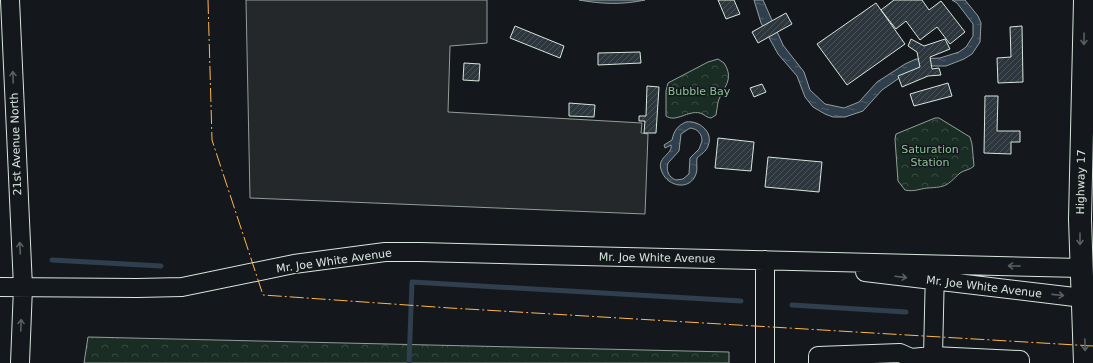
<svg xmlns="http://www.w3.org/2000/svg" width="1093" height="363" font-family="'DejaVu Sans',sans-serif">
<defs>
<pattern id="forest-crowns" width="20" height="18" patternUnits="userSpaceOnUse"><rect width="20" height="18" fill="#1a2d24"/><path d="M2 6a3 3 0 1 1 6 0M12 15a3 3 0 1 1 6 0" fill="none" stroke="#3b4b43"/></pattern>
<pattern id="water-ripples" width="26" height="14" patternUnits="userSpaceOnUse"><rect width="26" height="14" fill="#2f3f4d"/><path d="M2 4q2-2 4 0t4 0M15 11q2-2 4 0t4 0" fill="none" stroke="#4c5b66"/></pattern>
<pattern id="building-hatch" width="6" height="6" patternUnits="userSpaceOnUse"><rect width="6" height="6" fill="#2c363c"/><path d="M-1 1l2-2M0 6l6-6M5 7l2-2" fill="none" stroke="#4a5358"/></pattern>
</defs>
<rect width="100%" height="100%" fill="#14181c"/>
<path fill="url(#forest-crowns)" stroke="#939e99" d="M 718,59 L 724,63 C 735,80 723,87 718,102 C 717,106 717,111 716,115 L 711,118 C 707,118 704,114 700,113 C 688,110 676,123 666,116 L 666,91 L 668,83 L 708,62 Z
M 935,118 L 939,118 L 970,137 L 972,144 L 974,166 C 970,170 964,170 960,173 C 946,186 947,187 927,188 C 919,189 914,192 905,190 L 898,181 L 895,139 L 896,134 Z
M 88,337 L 729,352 L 729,363 L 84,363 Z"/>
<path fill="#24282b" stroke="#939e99" d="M 246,0 L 487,0 L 487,43 L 450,46 L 448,112 L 642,123 L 641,133 L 648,134 L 645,214 L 250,198 Z"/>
<path fill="url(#water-ripples)" stroke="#939e99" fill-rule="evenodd" d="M 579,0 L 645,0 C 622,5 601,4 579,0 Z
M 754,0 L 763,0 L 783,45 L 804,72 L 810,90 L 825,104 L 844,108 L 859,102 L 877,82 L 905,64 L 916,59 L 940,58 L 959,52 L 966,47 L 973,36 L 973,24 L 957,3 L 952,0 L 965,0 L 978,16 L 981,23 L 980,42 L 972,54 L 964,59 L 946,66 L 931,66 L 905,74 L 882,90 L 863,111 L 845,117 L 833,117 L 825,114 L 813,107 L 805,97 L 797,76 L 778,54 L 761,23 Z
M 686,122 C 699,120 714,132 708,146 C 706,152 701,154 697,158 C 696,163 698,169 696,174 C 690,191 668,187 662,172 C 655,157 673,155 671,145 L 665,148 L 664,145 L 672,140 C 674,131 677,126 686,122 ZM 690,128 C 698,129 702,134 702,141 L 699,149 L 690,158 L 689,174 L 683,179 L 676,180 C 668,177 666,170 668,163 L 679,151 L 681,134 Z"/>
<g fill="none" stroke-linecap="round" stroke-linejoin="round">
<path stroke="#2f3f4d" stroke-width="5" d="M 52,260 L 161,266
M 792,305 L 906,312
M 409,363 L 412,282 L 741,301"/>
</g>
<path fill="url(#building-hatch)" stroke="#d8e6dc" d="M 718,0 L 734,0 L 740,14 L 726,19 Z
M 894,0 L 922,0 L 929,10 L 941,1 L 965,32 L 950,44 L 937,27 L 920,40 L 906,21 L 896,29 L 881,10 Z
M 876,3 L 905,44 L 847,85 L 817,44 Z
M 786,13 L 792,24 L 758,43 L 752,32 Z
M 515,26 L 564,46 L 560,58 L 510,38 Z
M 1022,26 L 1023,82 L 998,83 L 997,58 L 1011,57 L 1010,27 Z
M 911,39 L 924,46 L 945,39 L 950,49 L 930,57 L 932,69 L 939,68 L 941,75 L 928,76 L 902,87 L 898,76 L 920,67 L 917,52 L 908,46 Z
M 640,52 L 641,63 L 598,65 L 598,53 Z
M 464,63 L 480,64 L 479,81 L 463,80 Z
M 948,83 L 952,96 L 914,106 L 910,94 Z
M 762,84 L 766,92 L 754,97 L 750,88 Z
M 647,86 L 659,87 L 656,133 L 644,133 L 645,121 L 639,121 L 639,116 L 646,116 Z
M 985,96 L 998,96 L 997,131 L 1020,131 L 1020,142 L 1011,142 L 1011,154 L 984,153 Z
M 569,103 L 595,105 L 594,117 L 569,116 Z
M 718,138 L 754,142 L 751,171 L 715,168 Z
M 768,157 L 822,162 L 819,192 L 765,187 Z"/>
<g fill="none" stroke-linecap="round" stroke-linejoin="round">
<g stroke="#d8e6dc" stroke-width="20">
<path id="minor" d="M 10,0 L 23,287 L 20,363
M 865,272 L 1083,298
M 0,287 L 137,288 L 182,287 L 294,264 L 385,252 L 420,252 L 1081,268
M 933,356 L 935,269
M 765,363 L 765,260
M 818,363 L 818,356 L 900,353 L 911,358 L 933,356 L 1020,360 L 1020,363"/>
</g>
<g stroke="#d8e6dc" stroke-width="24">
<path id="highway" d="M 1085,363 L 1080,219 L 1085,0"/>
</g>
<use href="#minor" stroke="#14181c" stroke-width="18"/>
<use href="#highway" stroke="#14181c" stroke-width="22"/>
<path stroke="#ffb74d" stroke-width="1" stroke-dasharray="14 3 2 3" stroke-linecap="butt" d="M 208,0 L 212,140 L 263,295 L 450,308 L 1093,346"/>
</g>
<defs><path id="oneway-shaft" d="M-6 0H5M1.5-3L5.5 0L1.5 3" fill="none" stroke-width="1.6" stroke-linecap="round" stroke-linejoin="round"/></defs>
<g stroke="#59605f">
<use href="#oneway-shaft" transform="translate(1084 39) rotate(91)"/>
<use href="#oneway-shaft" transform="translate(13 77) rotate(-92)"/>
<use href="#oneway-shaft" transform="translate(1080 239) rotate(90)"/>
<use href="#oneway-shaft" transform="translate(20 248) rotate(-93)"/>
<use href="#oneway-shaft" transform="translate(1014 266) rotate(-179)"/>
<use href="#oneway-shaft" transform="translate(901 277) rotate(7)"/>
<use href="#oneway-shaft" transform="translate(1058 295) rotate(6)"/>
<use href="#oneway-shaft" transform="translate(21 325) rotate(-88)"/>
<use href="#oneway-shaft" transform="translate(1085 345) rotate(89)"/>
</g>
<g text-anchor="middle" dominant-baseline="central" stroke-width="3" stroke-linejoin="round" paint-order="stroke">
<g font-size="11" fill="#8ac095" stroke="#14181c">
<text x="699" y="91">Bubble Bay</text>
<text x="930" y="149">Saturation<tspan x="930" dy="13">Station</tspan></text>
</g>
<g font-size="11" fill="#d8e6dc" stroke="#14181c">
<text transform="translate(16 144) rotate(-92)">21st Avenue North</text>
<text transform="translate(1081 182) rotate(-89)">Highway 17</text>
<text transform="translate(657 258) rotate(1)">Mr. Joe White Avenue</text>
<text transform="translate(334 261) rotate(-8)">Mr. Joe White Avenue</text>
<text transform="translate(984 287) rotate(7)">Mr. Joe White Avenue</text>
</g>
</g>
</svg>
